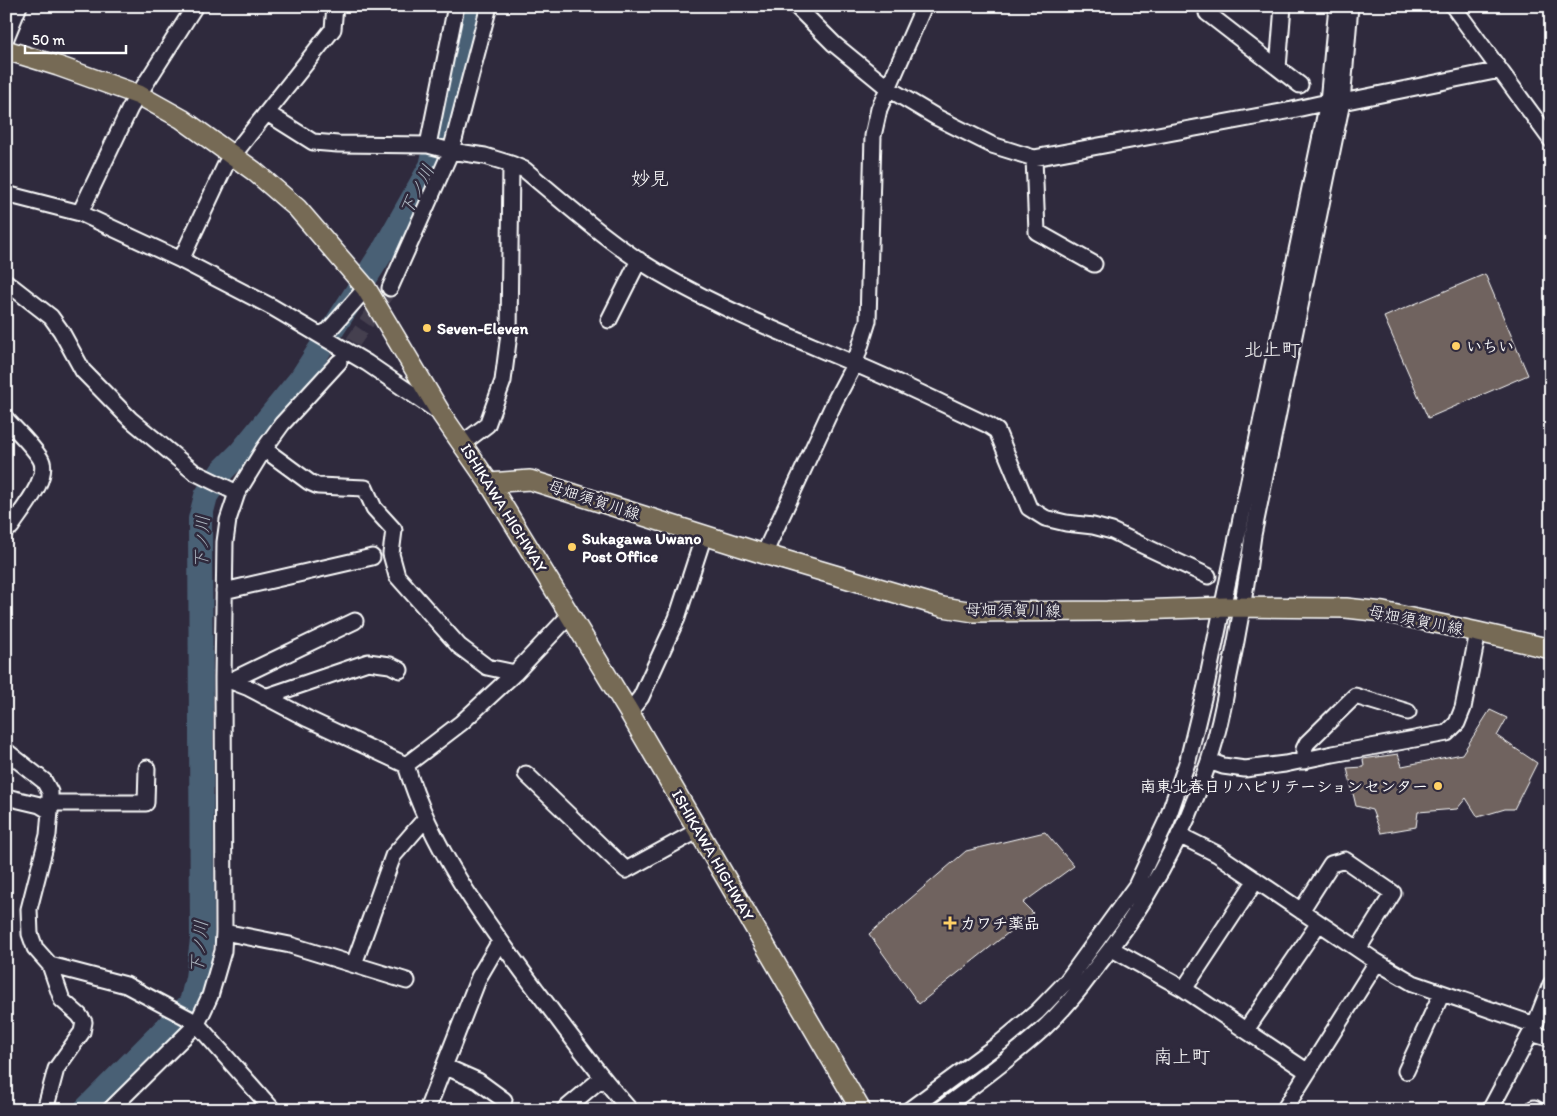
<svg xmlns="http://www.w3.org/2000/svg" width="1557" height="1116" font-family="Itim,'Klee One',sans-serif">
<rect width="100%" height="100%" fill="#2f2a3d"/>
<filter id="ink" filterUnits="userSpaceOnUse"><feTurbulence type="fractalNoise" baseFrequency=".02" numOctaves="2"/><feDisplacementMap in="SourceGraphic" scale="10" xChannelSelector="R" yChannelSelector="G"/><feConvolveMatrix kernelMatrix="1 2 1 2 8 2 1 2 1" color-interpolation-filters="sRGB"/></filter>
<g filter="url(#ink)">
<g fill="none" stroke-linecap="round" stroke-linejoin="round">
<path stroke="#4a6075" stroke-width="24" d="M 85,1110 L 191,1003 L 197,978 L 202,940 L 200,519 L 206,496 L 222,471 L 240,453 L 302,377 L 386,246 L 431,166 L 469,6"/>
</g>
<path fill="#70645f" stroke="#fff" d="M 1485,274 L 1528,375 L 1428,418 L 1384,317 Z
M 1490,710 L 1507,718 L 1497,736 L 1537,763 L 1514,809 L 1505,809 L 1478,817 L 1466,798 L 1457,809 L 1418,812 L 1416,827 L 1381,833 L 1372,810 L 1356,806 L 1347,768 L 1364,767 L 1363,759 L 1398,754 L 1402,766 L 1462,754 Z
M 1045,832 L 1074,866 L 1023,903 L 1033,913 L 919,1004 L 869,934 L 966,851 Z"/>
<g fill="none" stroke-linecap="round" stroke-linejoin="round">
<path stroke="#443f50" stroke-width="15" stroke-dasharray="15 8" stroke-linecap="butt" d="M 340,361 L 390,288"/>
<g stroke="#fff" stroke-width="19">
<path id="minor" d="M 796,6 L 834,44 L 889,89 L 936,117 L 992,145 L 1034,158 L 1292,110 L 1328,102
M 1208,6 L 1207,13 L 1300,85
M 1453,6 L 1551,140
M 6,38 L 19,6
M 1278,68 L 1283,6
M 1342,102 L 1500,70
M 267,113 L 313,142 L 338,144 L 428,145 L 451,151 L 485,156 L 511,164 L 525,170 C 562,201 598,233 638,260 C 705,303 780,332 853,363 C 899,382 943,404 988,425 L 997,431 L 1029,508 L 1045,518 L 1066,523 L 1093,526 L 1112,531 L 1208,576
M 428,145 L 456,6
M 1034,158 L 1037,232 L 1094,264
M 6,194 L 80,213 L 181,260 L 272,307 L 367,363 L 440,413
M 80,213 L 130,108 L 195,6
M 181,260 L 226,164 L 333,29 L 335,6
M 6,282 L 51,317 L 61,331 L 83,371 L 130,419 L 194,472 L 237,493
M 390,288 L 451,151 L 489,6
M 609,320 L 639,260
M 320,335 L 329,330 L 366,288
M 6,419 C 17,431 31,444 40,458 C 52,476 21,511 11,527
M 463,443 L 487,425 L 503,381 L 509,334 L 511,164
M 264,449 L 309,482 L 318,486 L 365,488 L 374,508 L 394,530 L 391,554 L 397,576 L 459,646 L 487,667 L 515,673
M 764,554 L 835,401 L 855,363 L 868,321 L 873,136 L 879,109 L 924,6
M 224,591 L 372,557
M 223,678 L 249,688 L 308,719 L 406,765 C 431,849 485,921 537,991 C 567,1031 596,1072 630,1110
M 230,681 L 355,621
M 265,697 L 368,662 L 390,665 L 400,670
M 629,712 L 641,697 L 677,618 L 704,535
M 6,751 L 44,781 L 50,792 L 50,811
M 1209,761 L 1223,766 L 1245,769 L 1285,764 L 1333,754 L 1447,733 L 1457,723 L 1463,708 L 1478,632
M 1304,761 L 1304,749 L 1307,743 L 1355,696 L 1408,712
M 406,765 L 461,723 L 515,673 L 570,615
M 526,774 L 626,870 L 699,830
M 6,797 L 40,805 L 50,811 L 48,835 L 29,909 L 30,934 L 35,948 L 50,965 L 62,1000 L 79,1015 L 84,1022 L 82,1032 L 56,1069 L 45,1110
M 50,803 L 146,803 L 147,768
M 1179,835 L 1217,854 L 1377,962 L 1413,983 L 1535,1025
M 1301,911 L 1331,864 L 1345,860 L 1393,893 L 1358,949
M 224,932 L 290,945 L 407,981
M 1112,949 L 1184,989 L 1308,1072
M 354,964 L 393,856 L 426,818
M 50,965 L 126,985 L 190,1019 L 197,1024 L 273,1110
M 1184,989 L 1256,880
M 1246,1030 L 1319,923
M 1531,1033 L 1551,1039
M 444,1066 L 478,1081 L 504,1100
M 1406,1071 L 1442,993
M 110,1110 L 197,1024 L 210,996 L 223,951 L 224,932 L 223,678 L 225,542 L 228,520 L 237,493 L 264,449 L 282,424 L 339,362
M 427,1110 L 479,977 L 500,941
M 564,1110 L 602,1078
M 909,1110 L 1000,1043 L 1037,1012 L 1067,981 L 1136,886 L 1167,820 L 1188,760 L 1206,686 L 1328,102 L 1337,6
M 940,1110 C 976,1084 1011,1058 1044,1028 C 1061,1012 1077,993 1091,974 C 1142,911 1184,838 1209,761 C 1218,733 1224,705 1229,676 C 1239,629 1247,582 1253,535 L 1342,102 L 1350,6
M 1284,1110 L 1377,962
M 1490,1110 L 1535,1025 L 1551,984
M 1533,1110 L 1534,1108 L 1537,1110"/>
</g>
<g stroke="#fff" stroke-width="22">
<path id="major" d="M 6,50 L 58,66 L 139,95 L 182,119 L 254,171 L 297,208 L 366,288 L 442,415 L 489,483 L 570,615 L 629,712 L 861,1110
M 489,483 L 530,480 L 764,554 L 943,607 L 974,612 L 1107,611 L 1227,607 L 1346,608 L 1383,612 L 1478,632 L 1551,649"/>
</g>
<use href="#minor" stroke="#2f2a3d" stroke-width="15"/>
<use href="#major" stroke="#766a54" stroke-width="19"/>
</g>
</g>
<g fill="#ffd166" stroke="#2f2a3d" stroke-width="2">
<circle cx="427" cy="328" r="5"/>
<circle cx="1456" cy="346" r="5"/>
<circle cx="572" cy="547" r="5"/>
<circle cx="1438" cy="786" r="5"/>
<path d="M947.5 915.5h5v5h5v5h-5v5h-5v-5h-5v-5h5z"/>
</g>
<g text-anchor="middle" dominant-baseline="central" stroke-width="5" stroke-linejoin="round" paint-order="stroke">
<g font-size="16" font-weight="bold" fill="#fff" stroke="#2f2a3d" text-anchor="start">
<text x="437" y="328">Seven-Eleven</text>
<text x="1466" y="346">いちい</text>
<text x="582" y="538">Sukagawa Uwano<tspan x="582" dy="18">Post Office</tspan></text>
<text x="1428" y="786" text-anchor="end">南東北春日リハビリテーションセンター</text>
<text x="960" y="923">カワチ薬品</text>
</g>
<g font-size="16" fill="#fff" stroke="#2f2a3d">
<text transform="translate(594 500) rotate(18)">母畑須賀川線</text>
<text transform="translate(504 508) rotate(58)">ISHIKAWA HIGHWAY</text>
<text transform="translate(1013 610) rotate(1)">母畑須賀川線</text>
<text transform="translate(1416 620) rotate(11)">母畑須賀川線</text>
<text transform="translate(713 855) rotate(60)">ISHIKAWA HIGHWAY</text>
</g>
<g font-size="18" font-style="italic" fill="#aeb7c1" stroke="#2f2a3d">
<text transform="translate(417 190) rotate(-63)">下ノ川</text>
<text transform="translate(202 542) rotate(-88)">下ノ川</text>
<text transform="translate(199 947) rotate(-85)">下ノ川</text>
</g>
<g font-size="19" fill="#fff" stroke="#2f2a3d">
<text x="650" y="178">妙見</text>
<text x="1272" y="349">北上町</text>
<text x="1182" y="1056">南上町</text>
</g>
</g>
<rect width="1557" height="1116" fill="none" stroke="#2f2a3d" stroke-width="25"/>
<rect x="12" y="12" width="1532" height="1091" fill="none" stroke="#fff" stroke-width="2" filter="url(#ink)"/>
<path d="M25 45v8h101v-8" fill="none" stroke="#ffffff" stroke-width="2.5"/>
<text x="32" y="45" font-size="15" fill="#ffffff" stroke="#2f2a3d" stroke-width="4" paint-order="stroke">50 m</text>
</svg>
